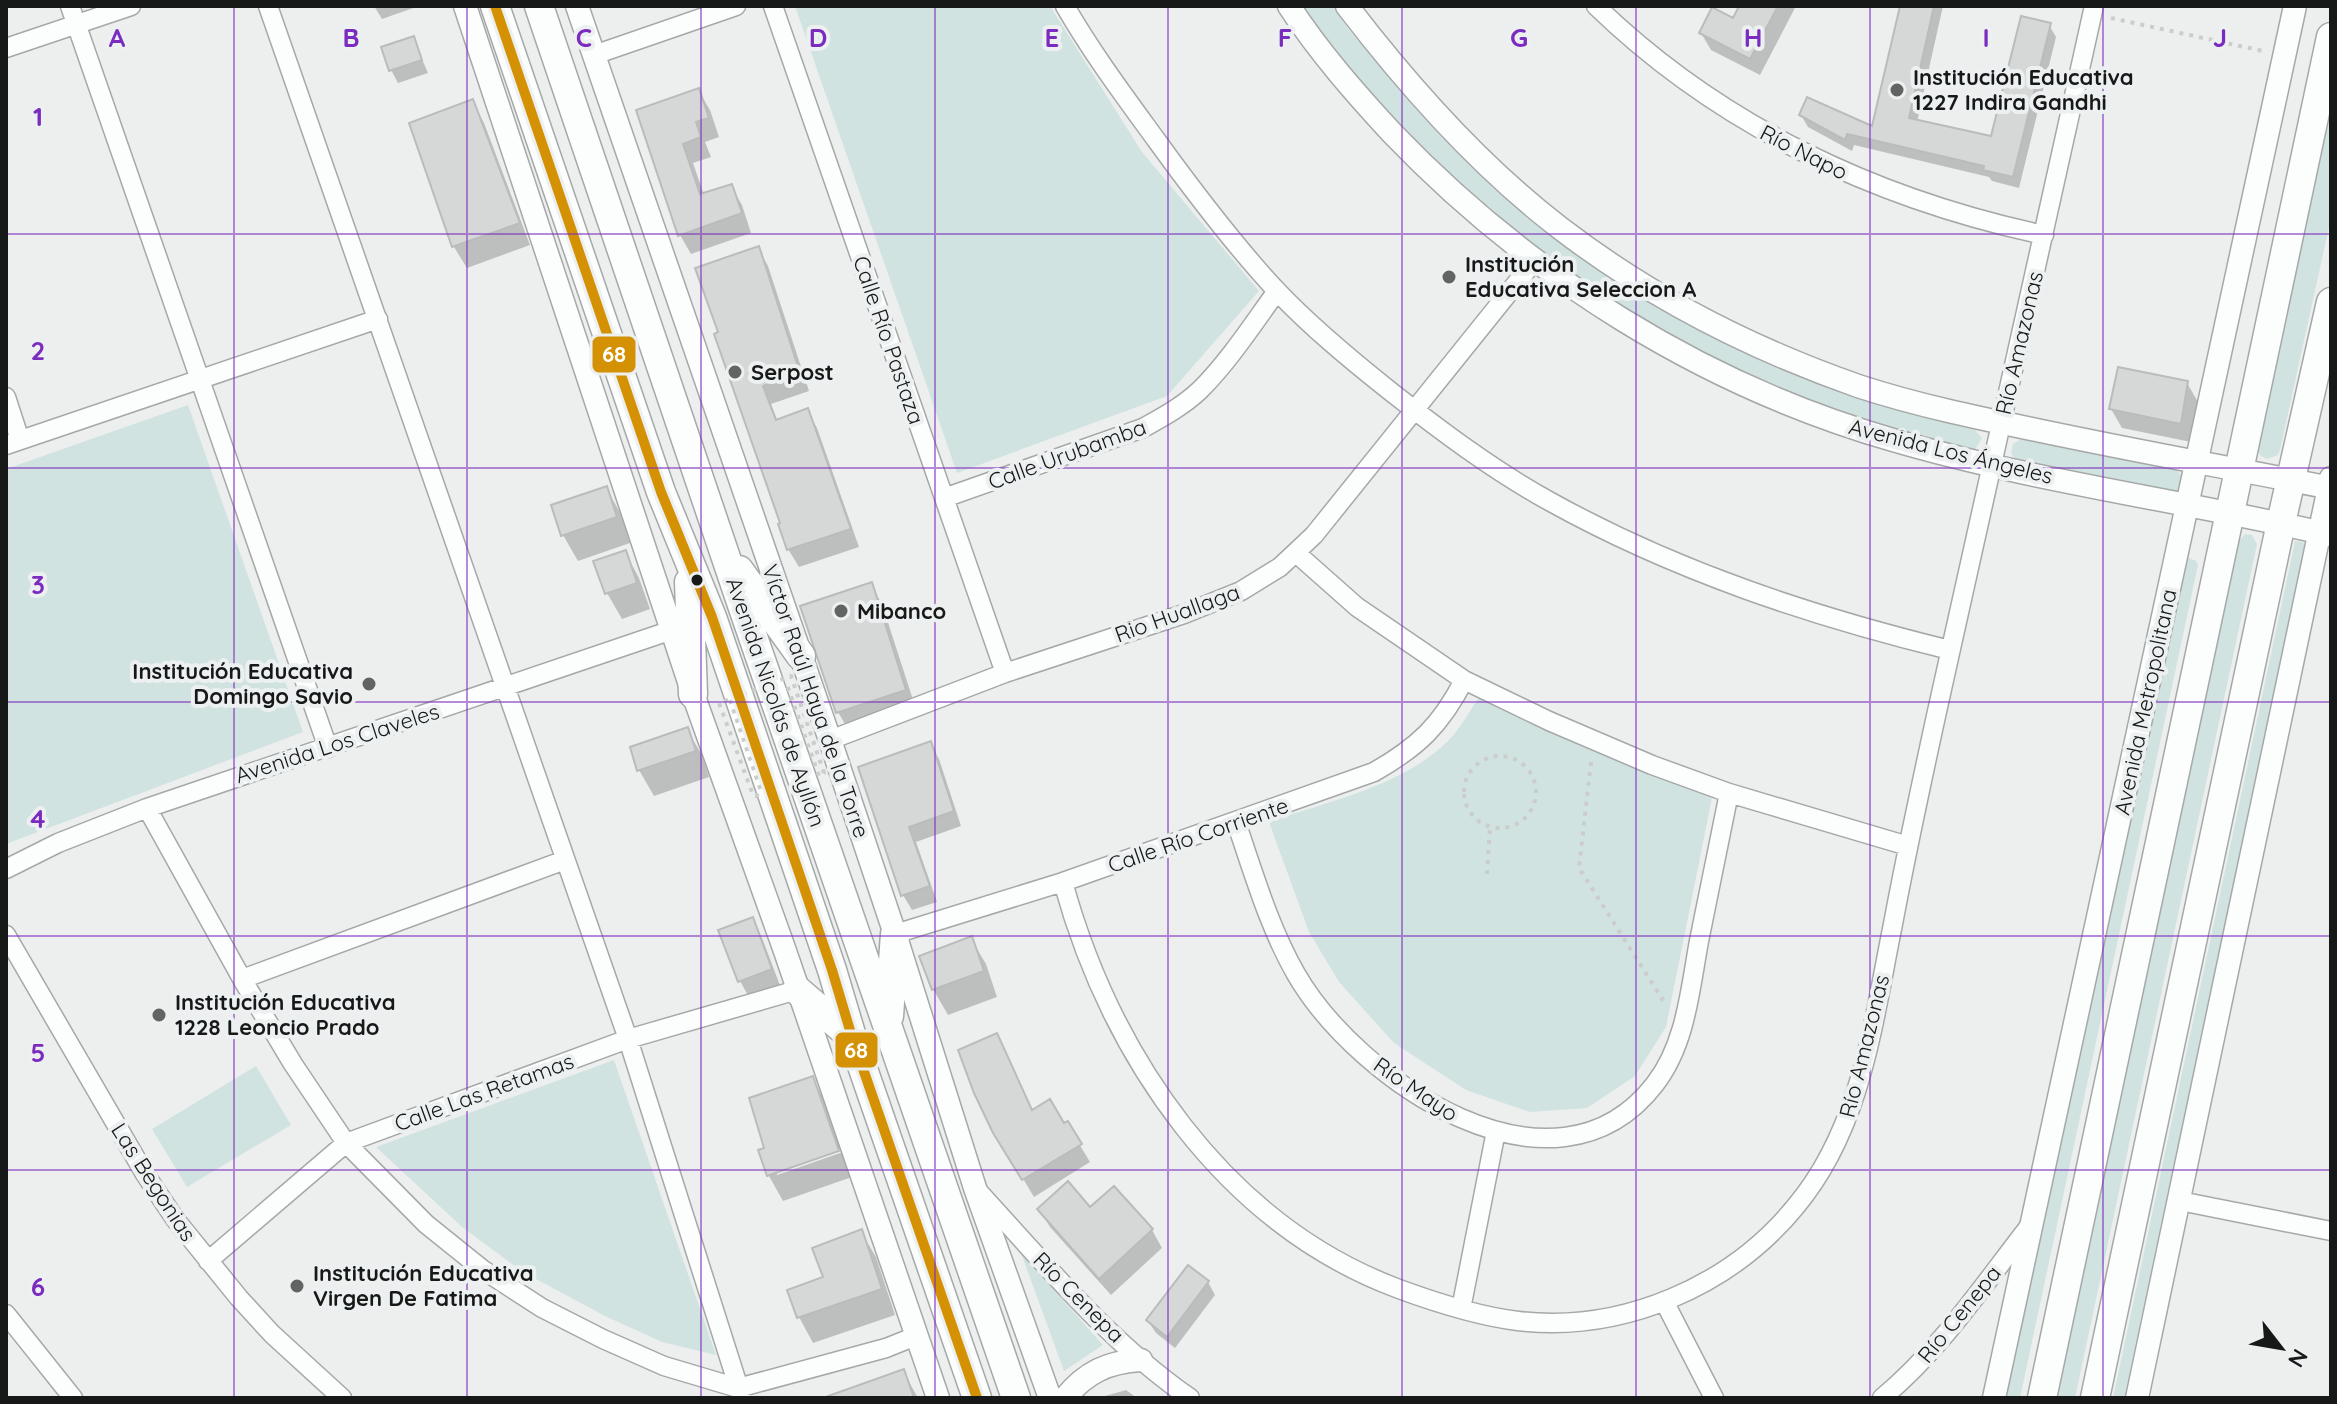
<svg xmlns="http://www.w3.org/2000/svg" width="2337" height="1404" font-family="Quicksand,sans-serif">
<rect width="100%" height="100%" fill="#edefef"/>
<path fill="#d0e3e1" d="M 795,6 L 1050,6 L 1142,152 L 1259,291 L 1167,396 L 957,473 Z
M 1303,6 L 1333,6 L 1349,30 L 1438,133 L 1549,231 L 1857,397 L 1911,414 L 1975,430 L 1982,438 L 1975,450 L 1969,450 C 1833,416 1704,362 1588,284 C 1571,272 1553,262 1538,249 C 1516,232 1495,212 1474,194 C 1410,139 1349,77 1303,6 Z
M 2331,87 L 2331,218 L 2280,450 L 2278,455 L 2267,459 L 2261,456 L 2257,450 Z
M 188,405 L 303,732 L 6,844 L 6,469 Z
M 2023,438 L 2177,470 L 2183,478 L 2181,489 L 2177,492 L 2018,461 L 2011,454 L 2013,444 Z
M 2245,534 L 2252,535 L 2257,544 L 2075,1398 L 2055,1398 L 2238,542 Z
M 2295,541 L 2303,542 L 2305,546 L 2124,1398 L 2113,1398 Z
M 2189,558 L 2196,561 L 2198,565 L 2020,1398 L 2005,1398 L 2185,560 Z
M 1480,696 L 1591,748 L 1712,798 L 1666,1027 L 1635,1076 L 1587,1108 L 1530,1112 L 1466,1090 L 1394,1043 L 1339,982 L 1309,932 L 1269,822 C 1328,801 1401,787 1448,741 C 1460,729 1470,710 1480,696 Z
M 614,1060 L 716,1355 L 662,1342 L 605,1316 L 523,1272 L 462,1227 L 376,1147 Z
M 256,1066 L 291,1125 L 187,1187 L 152,1129 Z
M 1021,1253 L 1103,1345 L 1064,1371 Z"/>
<path fill="#0003" d="M 374,6 L 419,6 L 382,19 Z
M 1741,6 L 1796,6 L 1760,75 L 1711,50 L 1701,33 L 1734,20 Z
M 1902,6 L 1943,6 L 1917,122 L 1993,139 L 2049,25 L 2056,37 L 2019,188 L 1992,181 L 1989,177 L 1854,145 L 1852,151 L 1808,127 L 1801,115 L 1874,129 Z
M 413,38 L 428,73 L 398,83 L 391,70 Z
M 698,90 L 710,110 L 719,137 L 705,142 L 711,157 L 693,163 L 704,195 L 731,186 L 742,205 L 751,233 L 691,254 L 680,235 L 639,111 Z
M 472,101 L 484,123 L 530,245 L 467,268 L 454,247 L 411,124 Z
M 758,248 L 768,266 L 809,391 L 771,404 L 778,422 L 807,411 L 817,428 L 859,547 L 799,567 L 788,549 L 783,524 L 720,334 Z
M 2187,383 L 2198,402 L 2191,442 L 2122,428 L 2111,409 Z
M 606,488 L 621,514 L 630,543 L 578,561 L 563,535 Z
M 625,552 L 639,578 L 650,609 L 622,619 L 607,593 Z
M 871,585 L 882,604 L 916,709 L 849,731 L 838,712 Z
M 687,730 L 702,755 L 709,777 L 654,796 L 639,770 L 632,748 Z
M 930,744 L 939,759 L 961,826 L 916,842 L 937,902 L 912,910 L 903,895 L 860,768 Z
M 752,919 L 762,938 L 781,988 L 750,999 L 740,981 Z
M 971,939 L 986,964 L 997,997 L 948,1015 L 933,989 Z
M 997,1036 L 1033,1112 L 1064,1126 L 1067,1124 L 1090,1162 L 1034,1197 L 995,1132 Z
M 812,1078 L 827,1104 L 842,1148 L 777,1171 L 777,1175 L 843,1152 L 852,1177 L 783,1201 L 769,1176 L 760,1151 L 767,1149 Z
M 1114,1188 L 1152,1230 L 1162,1248 L 1111,1295 L 1050,1227 L 1039,1209 L 1089,1210 Z
M 861,1232 L 876,1257 L 895,1315 L 813,1343 L 799,1317 Z
M 1208,1282 L 1215,1295 L 1175,1348 L 1156,1333 L 1148,1321 Z
M 903,1371 L 918,1398 L 849,1398 Z
M 1126,1390 L 1137,1398 L 1098,1398 Z"/>
<path fill="#d6d8d8" stroke="#babcbc" stroke-width="2" d="M 1739,6 L 1778,6 L 1750,59 L 1699,33 L 1712,7 L 1733,18 Z
M 1900,6 L 1934,6 L 1909,118 L 1991,136 L 2021,16 L 2051,23 L 2013,177 L 1983,170 L 1984,166 L 1847,134 L 1845,140 L 1799,115 L 1807,97 L 1872,126 Z
M 414,36 L 422,60 L 389,71 L 381,47 Z
M 699,88 L 709,118 L 696,122 L 701,137 L 683,144 L 700,194 L 732,184 L 742,213 L 678,236 L 636,110 Z
M 473,99 L 520,223 L 452,247 L 409,123 Z
M 759,246 L 800,373 L 763,386 L 776,420 L 808,408 L 851,529 L 787,550 L 778,524 L 780,523 L 714,334 L 718,332 L 695,268 Z
M 2118,367 L 2188,381 L 2181,424 L 2109,409 Z
M 607,486 L 617,517 L 561,536 L 551,505 Z
M 626,550 L 637,583 L 605,594 L 593,561 Z
M 872,582 L 906,690 L 836,713 L 800,606 Z
M 688,727 L 696,751 L 637,771 L 630,747 Z
M 931,741 L 954,811 L 909,827 L 930,886 L 901,896 L 858,767 Z
M 753,917 L 772,969 L 738,982 L 718,930 Z
M 972,936 L 984,971 L 932,990 L 919,956 Z
M 997,1033 L 1032,1110 L 1050,1099 L 1064,1123 L 1068,1121 L 1082,1144 L 1022,1180 L 993,1133 L 974,1093 L 958,1050 Z
M 813,1076 L 839,1151 L 767,1176 L 758,1150 L 764,1148 L 749,1098 Z
M 1068,1181 L 1090,1207 L 1114,1186 L 1153,1229 L 1099,1279 L 1037,1209 Z
M 862,1229 L 882,1289 L 797,1318 L 787,1290 L 823,1277 L 812,1248 Z
M 1188,1265 L 1209,1281 L 1167,1337 L 1146,1320 Z
M 904,1369 L 914,1398 L 829,1398 L 828,1396 Z"/>
<g fill="none" stroke-linecap="round" stroke-linejoin="round">
<g stroke="#a6a8a8" stroke-width="21">
<path id="minor" d="M 70,6 L 328,748
M 268,6 L 628,1039 L 742,1398
M 773,6 L 1005,673
M 1065,6 C 1092,53 1125,97 1157,141 C 1194,192 1234,245 1277,291 C 1312,328 1351,360 1390,391 C 1441,431 1493,470 1549,501 C 1675,571 1811,616 1950,650
M 1596,6 C 1720,126 1876,199 2044,235
M 6,48 L 131,6
M 594,55 L 736,6
M 6,397 L 20,440
M 6,445 L 378,319
M 944,498 L 1143,428 C 1163,417 1183,406 1200,390 C 1229,361 1253,324 1277,291
M 1296,553 L 1357,607 L 1464,680 L 1549,721 L 1652,765 L 1729,793 L 1908,846
M 830,740 L 1005,673 L 1184,614 L 1241,591 L 1280,567 L 1314,535 L 1535,260
M 147,808 L 242,979 L 293,1064 L 346,1143 L 426,1224 L 482,1269 L 542,1308 L 603,1339 L 664,1366 L 738,1388 L 886,1348 L 916,1336
M 1236,822 C 1254,874 1269,927 1296,974 C 1357,1080 1554,1215 1655,1084 C 1686,1044 1690,990 1699,941 C 1709,892 1719,842 1729,793
M 6,869 L 58,843 L 147,808 L 672,630
M 1063,882 C 1111,1056 1224,1224 1399,1289 C 1437,1303 1477,1316 1518,1321 C 1622,1333 1730,1287 1796,1206 C 1862,1127 1873,1022 1893,924 C 1906,854 1921,785 1936,716 C 1987,479 2043,243 2094,6
M 895,934 L 1063,882 L 1374,772 C 1418,747 1441,725 1464,680
M 6,935 L 145,1174 L 175,1219 L 239,1298 L 272,1334 L 342,1398
M 242,979 L 565,860
M 978,1191 C 1044,1263 1109,1342 1190,1398
M 2180,1201 L 2331,1231
M 208,1261 L 346,1143 L 628,1039 L 797,990
M 1664,1301 L 1714,1398
M 1461,1309 L 1496,1131
M 6,1314 L 73,1398
M 1882,1398 C 1941,1349 1984,1284 2031,1224"/>
</g>
<g stroke="#a6a8a8" stroke-width="25">
<path id="tertiary" d="M 465,6 L 693,694 L 785,951 L 938,1398
M 577,6 L 830,740 L 895,934 L 975,1188 L 1050,1398
M 1289,6 C 1319,52 1355,93 1392,133 C 1529,276 1702,385 1893,440 C 2036,482 2186,501 2331,535
M 1347,6 C 1409,87 1479,166 1560,228 C 1650,297 1752,349 1858,386 C 1919,406 1983,419 2046,432 C 2141,452 2236,469 2331,488
M 1065,1398 C 1086,1372 1108,1362 1141,1360
M 1994,1398 L 2295,6
M 2137,1398 L 2331,478"/>
</g>
<g stroke="#a6a8a8" stroke-width="31">
<path id="primary" d="M 495,6 L 661,492 L 712,617 L 832,970 L 852,1037 L 977,1398
M 539,6 L 742,605 L 1016,1398
M 739,570 L 801,656
M 689,582 L 693,694
M 797,990 L 852,1037
M 889,1016 L 895,934
M 2042,1398 L 2331,37
M 2095,1398 L 2281,523 L 2331,302"/>
</g>
<path stroke="#cbcdcd" stroke-width="4" stroke-dasharray="4 6" stroke-linecap="butt" d="M 2111,18 L 2263,51
M1464 792a36 36 0 1 1 72 0a36 36 0 1 1-72 0Z
M 1591,762 L 1579,868 L 1666,1005
M 1487,874 L 1490,826"/>
<use href="#minor" stroke="#fcfdfd" stroke-width="18"/>
<use href="#tertiary" stroke="#fcfdfd" stroke-width="22"/>
<use href="#primary" stroke="#fcfdfd" stroke-width="28"/>
<path stroke="#cbcdcd" stroke-width="4" stroke-dasharray="4 6" stroke-linecap="butt" d="M 730,700 L 761,791 L 756,796 L 753,795 L 719,703 L 791,676 L 824,773 L 819,776 L 786,682"/>
<g stroke="#ecf0f0" stroke-width="16">
<path id="bus-1" d="M 495,6 L 661,492 L 712,617 L 832,970 L 852,1037 L 977,1398"/>
</g>
<use href="#bus-1" stroke="#d59104" stroke-width="10"/>
</g>
<path fill="none" stroke="#7b2cbf" stroke-width="2" stroke-opacity="0.55" d="M 234,6 L 234,1398M 467,6 L 467,1398M 701,6 L 701,1398M 935,6 L 935,1398M 1168,6 L 1168,1398M 1402,6 L 1402,1398M 1636,6 L 1636,1398M 1870,6 L 1870,1398M 2103,6 L 2103,1398M 6,234 L 2331,234M 6,468 L 2331,468M 6,702 L 2331,702M 6,936 L 2331,936M 6,1170 L 2331,1170"/>
<g fill="#626363" stroke="#ecf0f0" stroke-width="3">
<circle cx="1897" cy="90" r="8"/>
<circle cx="1449" cy="277" r="8"/>
<circle cx="735" cy="372" r="8"/>
<circle cx="841" cy="611" r="8"/>
<circle cx="369" cy="684" r="8"/>
<circle cx="159" cy="1015" r="8"/>
<circle cx="297" cy="1286" r="8"/>
</g>
<circle fill="#171818" stroke="#ecf0f0" stroke-width="3" cx="697" cy="580" r="7"/>
<g text-anchor="middle" dominant-baseline="central" stroke-width="8" stroke-linejoin="round" paint-order="stroke">
<g font-size="22" font-weight="bold" fill="#171818" stroke="#ecf0f0" text-anchor="start">
<text x="1913" y="77">Institución Educativa<tspan x="1913" dy="25">1227 Indira Gandhi</tspan></text>
<text x="1465" y="264">Institución<tspan x="1465" dy="25">Educativa Seleccion A</tspan></text>
<text x="751" y="372">Serpost</text>
<text x="857" y="611">Mibanco</text>
<text x="353" y="671" text-anchor="end">Institución Educativa<tspan x="353" dy="25">Domingo Savio</tspan></text>
<text x="175" y="1002">Institución Educativa<tspan x="175" dy="25">1228 Leoncio Prado</tspan></text>
<text x="313" y="1273">Institución Educativa<tspan x="313" dy="25">Virgen De Fatima</tspan></text>
</g>
<g font-size="22" fill="#171818" stroke="#ecf0f0">
<text transform="translate(1804 152) rotate(27)">Río Napo</text>
<text transform="translate(889 340) rotate(71)">Calle Río Pastaza</text>
<text transform="translate(2019 343) rotate(-77)">Río Amazonas</text>
<text transform="translate(1951 451) rotate(14)">Avenida Los Ángeles</text>
<text transform="translate(1067 454) rotate(-20)">Calle Urubamba</text>
<text transform="translate(1177 613) rotate(-20)">Rio Huallaga</text>
<text transform="translate(816 701) rotate(71)">Víctor Raúl Haya de la Torre</text>
<text transform="translate(776 702) rotate(71)">Avenida Nicolás de Ayllón</text>
<text transform="translate(2145 702) rotate(-78)">Avenida Metropolitana</text>
<text transform="translate(337 743) rotate(-18)">Avenida Los Claveles</text>
<text transform="translate(1198 835) rotate(-19)">Calle Río Corriente</text>
<text transform="translate(1864 1046) rotate(-76)">Río Amazonas</text>
<text transform="translate(1416 1089) rotate(34)">Río Mayo</text>
<text transform="translate(484 1092) rotate(-20)">Calle Las Retamas</text>
<text transform="translate(154 1182) rotate(57)">Las Begonias</text>
<text transform="translate(1079 1297) rotate(45)">Río Cenepa</text>
<text transform="translate(1959 1314) rotate(-51)">Río Cenepa</text>
</g>
</g>
<g font-size="26" text-anchor="middle" font-weight="bold" fill="#7b2cbf" stroke="#ecf0f0" stroke-width="8" stroke-linejoin="round" paint-order="stroke">
<text x="117" y="47">A</text>
<text x="351" y="47">B</text>
<text x="584" y="47">C</text>
<text x="818" y="47">D</text>
<text x="1052" y="47">E</text>
<text x="1285" y="47">F</text>
<text x="1519" y="47">G</text>
<text x="1753" y="47">H</text>
<text x="1986" y="47">I</text>
<text x="2220" y="47">J</text>
<text x="38" y="126">1</text>
<text x="38" y="360">2</text>
<text x="38" y="594">3</text>
<text x="38" y="828">4</text>
<text x="38" y="1062">5</text>
<text x="38" y="1296">6</text>
</g>
<g stroke="#ecf0f0" stroke-width="3">
<rect x="591" y="335" width="46" height="39" rx="8" fill="#d59104"/>
<rect x="834" y="1031" width="45" height="38" rx="8" fill="#d59104"/>
</g>
<g font-size="22" text-anchor="middle" font-weight="bold" fill="#fff">
<text x="614" y="362">68</text>
<text x="856" y="1058">68</text>
</g>
<rect width="2337" height="1404" fill="none" stroke="#171818" stroke-width="16"/>
<g transform="translate(2281 1348) rotate(121)" stroke="#ecf0f0" stroke-width="6" paint-order="stroke">
<path d="M0-6L14 30L0 20L-14 30Z" fill="#171818"/>
<text y="-12" font-size="22" font-weight="bold" text-anchor="middle" fill="#171818">N</text>
</g>
</svg>
